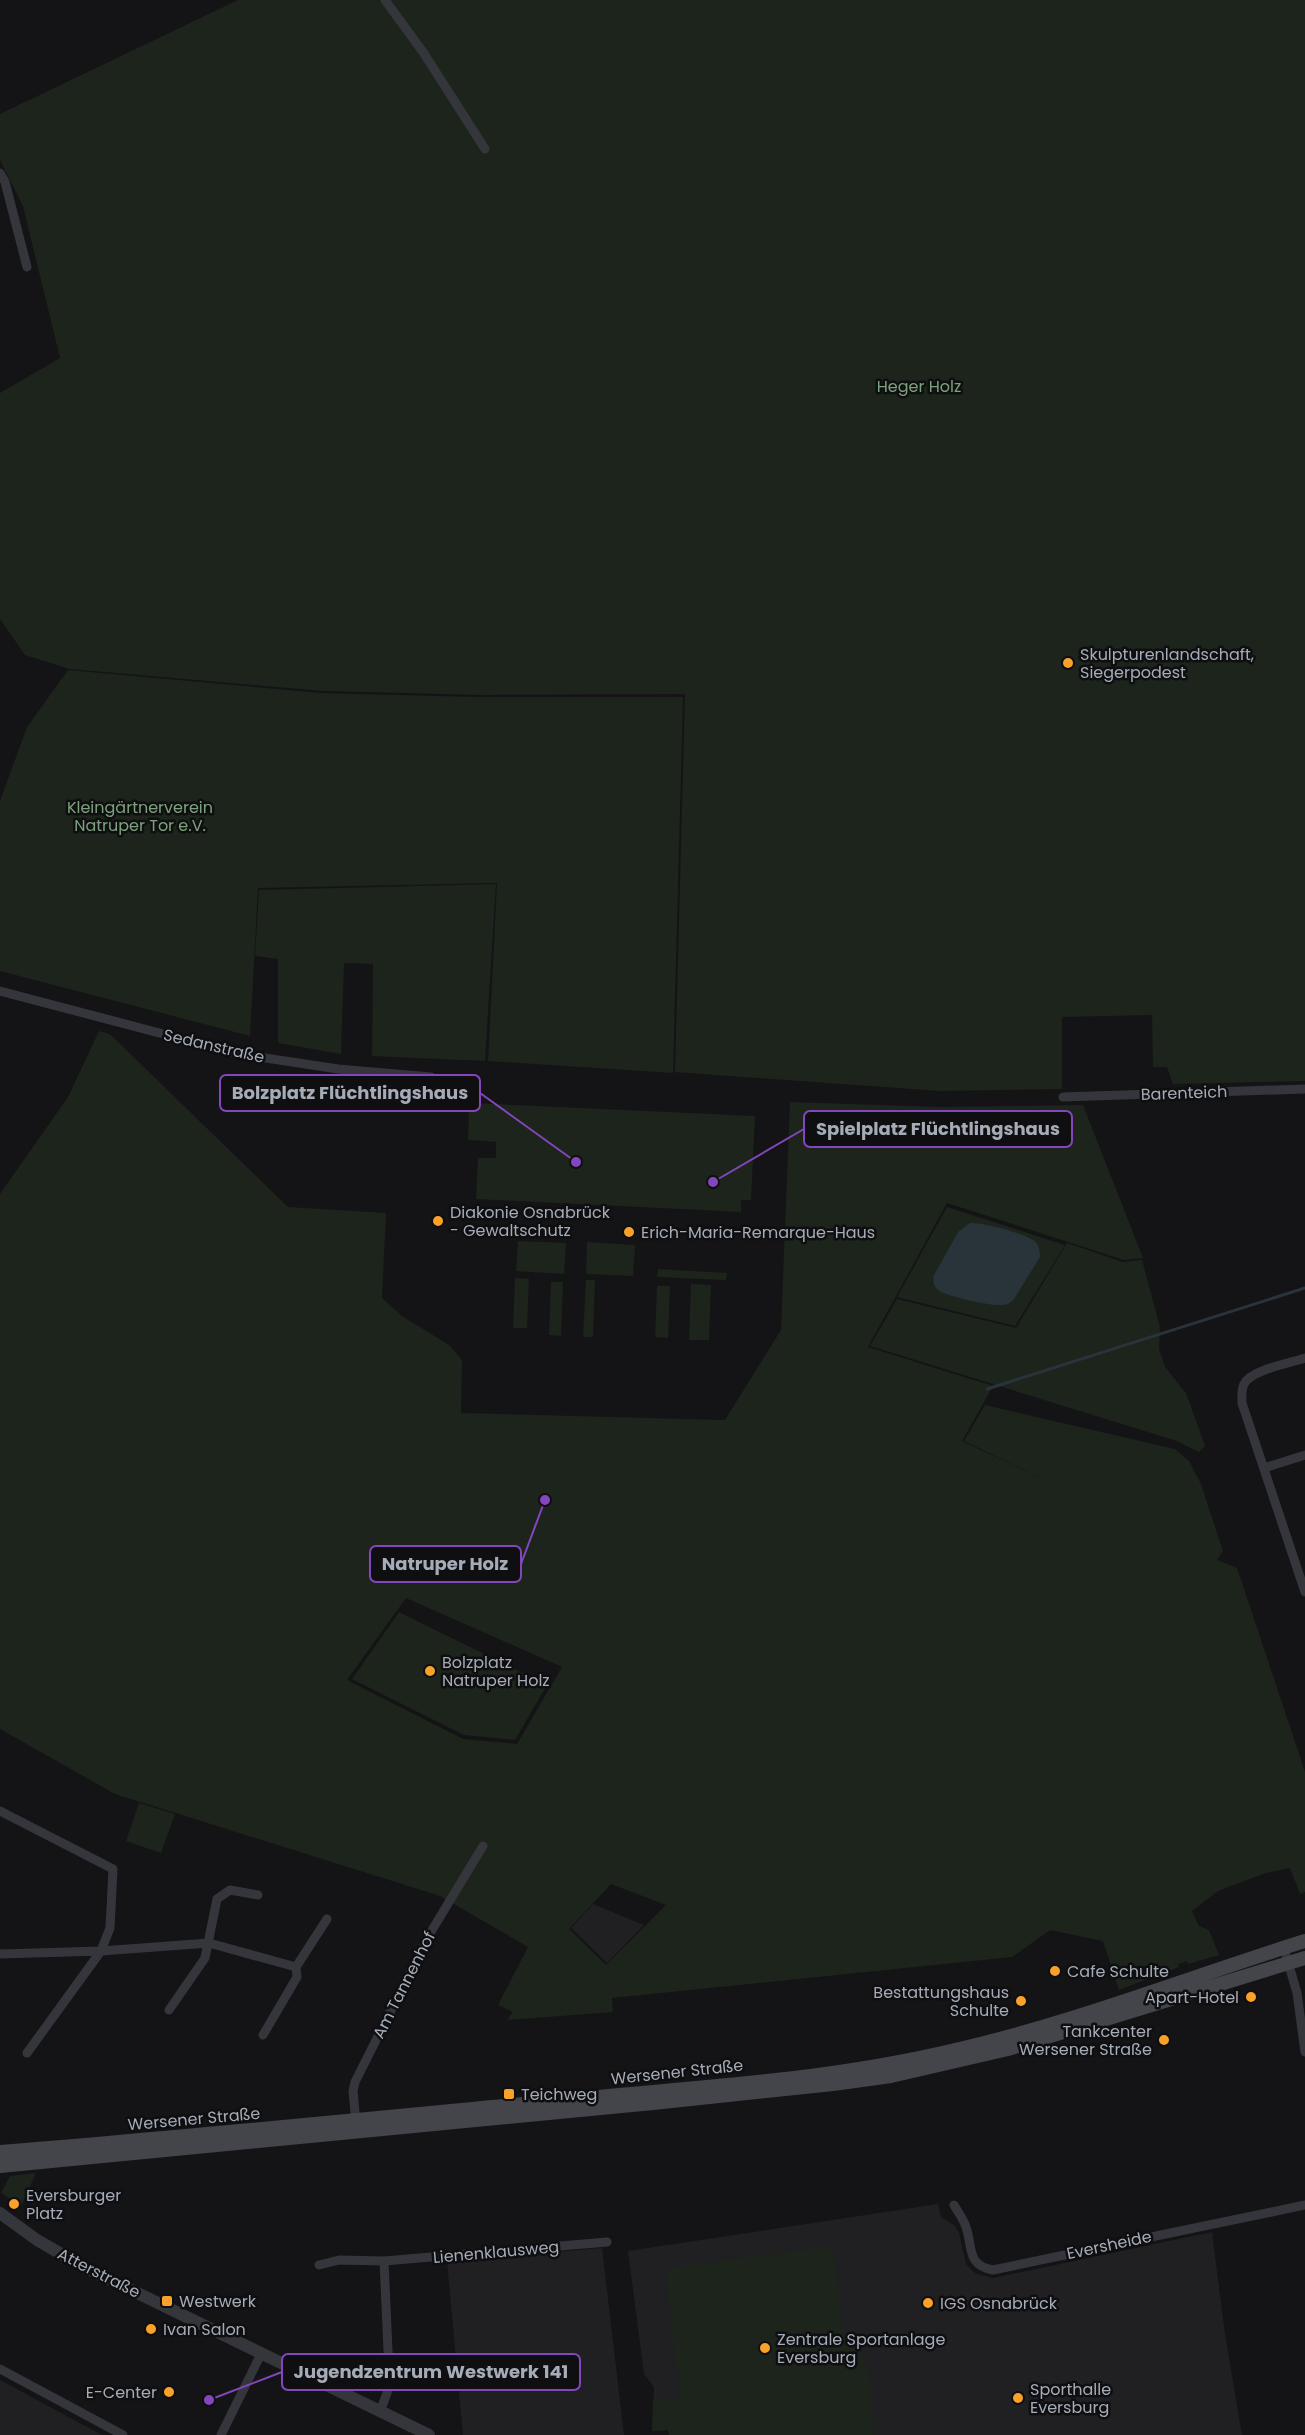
<svg xmlns="http://www.w3.org/2000/svg" width="1305" height="2435" font-family="Poppins,sans-serif">
<rect width="100%" height="100%" fill="#141416"/>
<path fill="#202023" d="M 593,1904 L 644,1925 L 607,1963 L 571,1928 Z
M 938,2204 L 941,2217 L 955,2226 L 959,2233 L 966,2264 L 975,2273 L 993,2278 L 1212,2232 L 1224,2327 L 1242,2435 L 670,2435 L 668,2430 L 652,2431 L 654,2387 L 644,2374 L 628,2251 Z
M 602,2248 L 624,2435 L 463,2435 L 447,2261 Z
M 0,2380 L 102,2435 L 0,2435 Z"/>
<path fill="#1c241c" fill-rule="evenodd" d="M 238,0 L 1305,0 L 1305,1081 L 1173,1084 L 1167,1067 L 1153,1067 L 1152,1015 L 1062,1017 L 1062,1089 L 940,1091 L 675,1072 L 685,694 L 481,695 L 323,691 L 70,669 L 25,655 L 0,619 L 0,393 L 60,358 L 23,206 L 0,160 L 0,114 Z
M 68,670 L 321,693 L 478,697 L 683,697 L 673,1073 L 488,1061 L 497,883 L 258,888 L 250,1036 L 0,971 L 0,801 L 27,727 Z
M 496,884 L 485,1061 L 372,1056 L 373,964 L 344,963 L 341,1054 L 278,1043 L 278,959 L 255,956 L 259,890 Z
M 99,1031 L 110,1034 L 288,1207 L 386,1213 L 382,1298 L 402,1316 L 449,1345 L 462,1360 L 461,1413 L 725,1420 L 781,1330 L 790,1102 L 939,1107 L 1083,1105 L 1143,1258 L 1124,1260 L 947,1203 L 868,1347 L 993,1386 L 962,1441 L 1047,1481 L 964,1441 L 985,1405 L 1175,1449 L 1189,1461 L 1201,1484 L 1223,1551 L 1217,1560 L 1237,1568 L 1305,1772 L 1305,1892 L 1300,1894 L 1290,1868 L 1266,1873 L 1218,1891 L 1192,1911 L 1199,1926 L 1209,1930 L 1219,1955 L 1188,1964 L 1187,1961 L 1178,1964 L 1179,1967 L 1119,1990 L 1103,1941 L 1050,1930 L 1012,1957 L 612,1998 L 613,2012 L 507,2020 L 513,2012 L 498,2005 L 528,1947 L 440,1896 L 115,1794 L 0,1729 L 0,1194 L 68,1097 ZM 406,1598 L 562,1667 L 517,1744 L 463,1739 L 347,1680 ZM 611,1884 L 666,1905 L 606,1965 L 569,1929 Z
M 469,1103 L 755,1116 L 751,1200 L 741,1200 L 741,1212 L 476,1199 L 478,1158 L 496,1158 L 496,1142 L 468,1140 Z
M 947,1207 L 1065,1245 L 1015,1326 L 897,1297 Z
M 518,1241 L 566,1243 L 564,1274 L 516,1271 Z
M 587,1242 L 635,1245 L 633,1276 L 586,1274 Z
M 1067,1243 L 1123,1262 L 1142,1260 L 1160,1327 L 1159,1349 L 1165,1367 L 1186,1393 L 1205,1446 L 1199,1452 L 1177,1441 L 870,1346 L 897,1299 L 1016,1328 Z
M 658,1269 L 727,1273 L 726,1280 L 657,1277 Z
M 515,1278 L 529,1279 L 527,1328 L 513,1328 Z
M 586,1280 L 595,1280 L 593,1337 L 583,1337 Z
M 551,1282 L 563,1282 L 561,1336 L 549,1335 Z
M 691,1284 L 711,1285 L 709,1340 L 689,1340 Z
M 657,1286 L 670,1286 L 668,1338 L 655,1337 Z
M 399,1612 L 547,1685 L 515,1740 L 464,1735 L 352,1679 Z
M 139,1803 L 175,1814 L 161,1853 L 126,1841 Z
M 36,2173 L 21,2206 L 1,2193 L 10,2176 Z
M 833,2246 L 844,2332 L 868,2364 L 875,2435 L 669,2435 L 668,2430 L 652,2431 L 653,2401 L 680,2398 L 665,2268 Z"/>
<path fill="#29343a" d="M 970,1223 C 982,1222 1023,1233 1033,1240 C 1039,1244 1040,1250 1040,1257 L 1014,1299 C 1010,1303 1007,1305 1001,1305 C 991,1306 943,1296 937,1289 C 933,1285 933,1280 934,1275 L 958,1232 Z"/>
<g fill="none" stroke-linecap="round" stroke-linejoin="round">
<path stroke="#29343a" stroke-width="3" d="M 987,1389 L 1305,1288"/>
<path stroke="#35363b" stroke-width="9" d="M 385,0 L 423,52 L 485,149
M 0,173 L 5,182 L 27,267
M 0,991 L 239,1054 L 338,1069 L 431,1077
M 1063,1097 L 1305,1089
M 1305,1358 C 1290,1363 1251,1370 1244,1384 C 1241,1390 1242,1396 1242,1403 L 1305,1592
M 1264,1468 L 1305,1455
M 0,1811 L 113,1869 L 110,1928 L 101,1951 L 27,2053
M 1284,1948 L 1297,1993 L 1305,2052
M 0,1954 L 101,1951 L 209,1943 L 296,1967
M 169,2010 L 205,1958 L 217,1899 L 230,1890 L 258,1895
M 263,2035 L 297,1977 L 296,1967 L 327,1919
M 356,2124 L 353,2091 L 355,2082 L 429,1935 L 483,1846
M 954,2205 C 958,2212 964,2220 966,2227 C 973,2247 966,2265 993,2270 L 1305,2205
M 384,2261 L 607,2242
M 319,2265 L 339,2260 L 384,2261 L 389,2373 L 388,2390 L 380,2412
M 0,2369 L 123,2435
M 221,2435 L 261,2354"/>
<path stroke="#35363b" stroke-width="12" d="M 0,2213 L 37,2240 L 84,2267 L 429,2435"/>
<path stroke="#43454b" stroke-width="14" d="M 0,2152 C 188,2137 377,2118 565,2100 C 690,2088 819,2081 942,2053 C 1066,2026 1184,1979 1305,1941
M 0,2166 L 653,2103 L 833,2084 L 891,2076 L 1008,2049 L 1305,1958"/>
</g>
<g fill="#f9a128" stroke="#0f0f11" stroke-width="2">
<circle cx="1068" cy="663" r="6"/>
<circle cx="438" cy="1221" r="6"/>
<circle cx="629" cy="1232" r="6"/>
<circle cx="430" cy="1671" r="6"/>
<circle cx="1055" cy="1971" r="6"/>
<circle cx="1251" cy="1997" r="6"/>
<circle cx="1021" cy="2001" r="6"/>
<circle cx="1164" cy="2040" r="6"/>
<rect x="503" y="2088" width="12" height="12" rx="3"/>
<circle cx="14" cy="2204" r="6"/>
<rect x="161" y="2295" width="12" height="12" rx="3"/>
<circle cx="928" cy="2303" r="6"/>
<circle cx="151" cy="2329" r="6"/>
<circle cx="765" cy="2348" r="6"/>
<circle cx="169" cy="2392" r="6"/>
<circle cx="1018" cy="2398" r="6"/>
</g>
<g text-anchor="middle" dominant-baseline="central" stroke-width="5" stroke-linejoin="round" paint-order="stroke">
<g font-size="16" fill="#7ca27b" stroke="#0f0f11">
<text x="919" y="386">Heger Holz</text>
<text x="140" y="807">Kleingärtnerverein<tspan x="140" dy="18">Natruper Tor e.V.</tspan></text>
</g>
<g font-size="16" fill="#a5acb7" stroke="#0f0f11" text-anchor="start">
<text x="1080" y="654">Skulpturenlandschaft,<tspan x="1080" dy="18">Siegerpodest</tspan></text>
<text x="450" y="1212">Diakonie Osnabrück<tspan x="450" dy="18">- Gewaltschutz</tspan></text>
<text x="641" y="1232">Erich-Maria-Remarque-Haus</text>
<text x="442" y="1662">Bolzplatz<tspan x="442" dy="18">Natruper Holz</tspan></text>
<text x="1067" y="1971">Cafe Schulte</text>
<text x="1009" y="1992" text-anchor="end">Bestattungshaus<tspan x="1009" dy="18">Schulte</tspan></text>
<text x="1239" y="1997" text-anchor="end">Apart-Hotel</text>
<text x="1152" y="2031" text-anchor="end">Tankcenter<tspan x="1152" dy="18">Wersener Straße</tspan></text>
<text x="521" y="2094">Teichweg</text>
<text x="26" y="2195">Eversburger<tspan x="26" dy="18">Platz</tspan></text>
<text x="179" y="2301">Westwerk</text>
<text x="940" y="2303">IGS Osnabrück</text>
<text x="163" y="2329">Ivan Salon</text>
<text x="777" y="2339">Zentrale Sportanlage<tspan x="777" dy="18">Eversburg</tspan></text>
<text x="1030" y="2389">Sporthalle<tspan x="1030" dy="18">Eversburg</tspan></text>
<text x="157" y="2392" text-anchor="end">E-Center</text>
</g>
<g font-size="16" fill="#a5acb7" stroke="#0f0f11">
<text transform="translate(214 1046) rotate(13)">Sedanstraße</text>
<text transform="translate(1184 1093) rotate(-2)">Barenteich</text>
<text transform="translate(404 1985) rotate(-63)">Am Tannenhof</text>
<text transform="translate(677 2072) rotate(-6)">Wersener Straße</text>
<text transform="translate(194 2119) rotate(-5)">Wersener Straße</text>
<text transform="translate(1109 2245) rotate(-12)">Eversheide</text>
<text transform="translate(496 2252) rotate(-5)">Lienenklausweg</text>
<text transform="translate(99 2273) rotate(27)">Atterstraße</text>
</g>
</g>
<path fill="none" stroke="#8346bd" stroke-width="2" d="M576 1162L480 1093M713 1182L804 1129M545 1500L521 1564M209 2400L282 2372"/>
<g fill="#8346bd" stroke="#0f0f11" stroke-width="2">
<circle cx="576" cy="1162" r="6"/>
<circle cx="713" cy="1182" r="6"/>
<circle cx="545" cy="1500" r="6"/>
<circle cx="209" cy="2400" r="6"/>
</g>
<g fill="#0f0f11" stroke="#8346bd" stroke-width="2">
<rect x="220" y="1075" width="260" height="36" rx="6"/>
<rect x="804" y="1111" width="268" height="36" rx="6"/>
<rect x="370" y="1546" width="151" height="36" rx="6"/>
<rect x="282" y="2354" width="298" height="36" rx="6"/>
</g>
<g font-size="18" text-anchor="middle" font-weight="bold" fill="#a5acb7">
<text x="350" y="1099">Bolzplatz Flüchtlingshaus</text>
<text x="938" y="1135">Spielplatz Flüchtlingshaus</text>
<text x="445" y="1570">Natruper Holz</text>
<text x="431" y="2378">Jugendzentrum Westwerk 141</text>
</g>
</svg>
